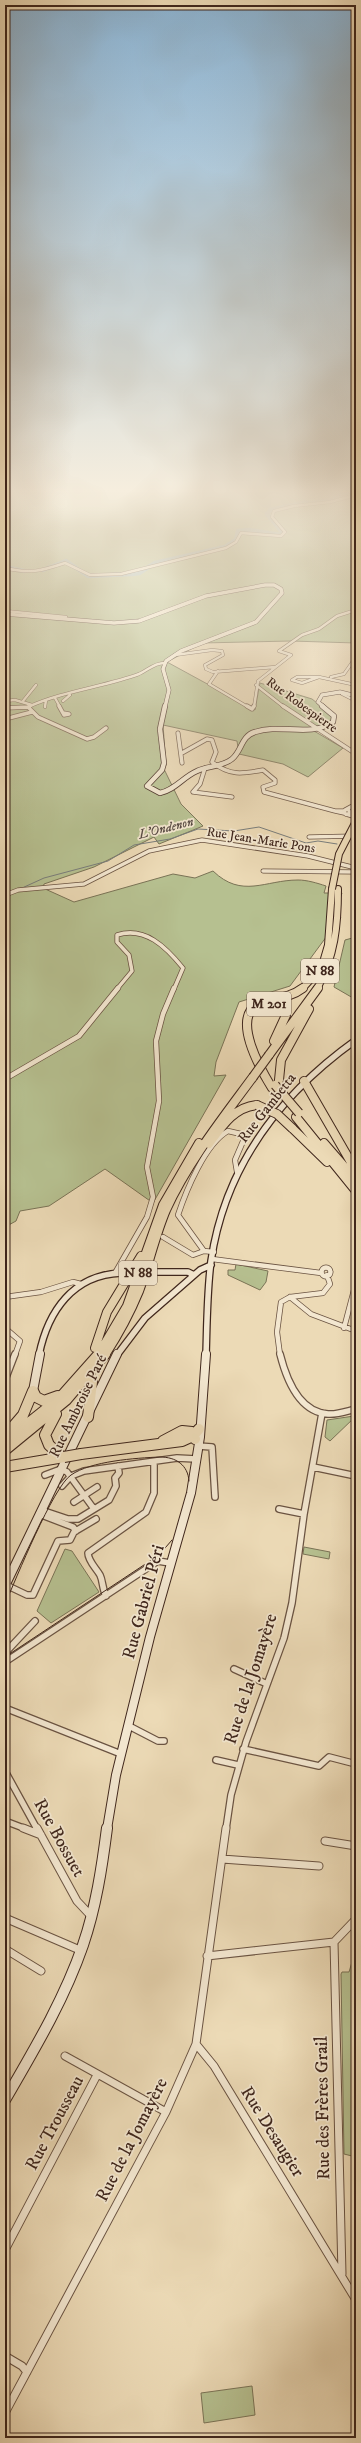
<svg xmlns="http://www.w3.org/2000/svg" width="361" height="2443" font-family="'IM FELL DW Pica',serif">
<rect width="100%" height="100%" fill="#ecdab6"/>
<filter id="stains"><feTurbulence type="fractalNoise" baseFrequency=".005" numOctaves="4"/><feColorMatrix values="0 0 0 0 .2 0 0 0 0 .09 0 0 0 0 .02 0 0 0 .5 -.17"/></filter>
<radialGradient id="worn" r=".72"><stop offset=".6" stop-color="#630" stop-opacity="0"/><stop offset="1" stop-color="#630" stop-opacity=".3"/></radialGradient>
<path fill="#b6c090" stroke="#7a7356" d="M 5,489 L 356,489 L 356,643 L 291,641 L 202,643 L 167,662 L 255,710 L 260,683 L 312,699 L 332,715 L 331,723 L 314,731 L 343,748 L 308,777 L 283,764 L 239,754 L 237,741 L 163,725 L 166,765 L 164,769 L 181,804 L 203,826 L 159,844 L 154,837 L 94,867 L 44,884 L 43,888 L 74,902 L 173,874 L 195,878 L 213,871 C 242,899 265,880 298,880 C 307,880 317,883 326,886 L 324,893 L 342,893 L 332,918 L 341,917 L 290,986 L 239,1002 L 216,1062 L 214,1076 L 226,1075 L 153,1203 L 105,1169 L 49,1206 L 20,1211 L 16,1221 L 5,1227 Z
M 356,937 L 356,997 L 353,998 L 334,987 L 345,940 Z
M 236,1264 L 268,1271 L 266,1282 L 260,1290 L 228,1275 L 228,1270 L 235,1270 Z
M 354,1416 L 355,1417 L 330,1441 L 325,1437 L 327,1420 Z
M 304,1547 L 330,1552 L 329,1559 L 303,1554 Z
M 65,1549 L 72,1551 L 99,1592 L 51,1623 L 37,1611 Z
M 352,1962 L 356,1962 L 356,2157 L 344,2154 L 341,1974 L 342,1972 L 349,1972 Z
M 252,2386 L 255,2415 L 204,2423 L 201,2393 Z"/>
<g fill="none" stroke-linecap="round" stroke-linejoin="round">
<path stroke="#797d7b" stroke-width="1" d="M 22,888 L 44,878 L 108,861 L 134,845 L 170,839 L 198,829 L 234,831 L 259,827 L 306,843 L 318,841 L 337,844
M 5,893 L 17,889"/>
<path stroke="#a0b7ba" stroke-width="4.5" d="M 5,567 L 24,571
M 43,570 L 66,561 L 88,576 L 132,574 L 139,573 L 155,563 L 225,547 L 236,540 L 238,531 L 249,530 L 281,535 L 283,533 L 267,514 L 270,510 L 302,503 L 333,501 L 340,494 L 356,492"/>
<g stroke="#6a5342" stroke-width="3.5">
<path id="street-far4" d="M 5,568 C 30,574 41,571 65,563 L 90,575 L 121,574 L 226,548 L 236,542 L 241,533 L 281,536 L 285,532 L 272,517 L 274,511 L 294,506 L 330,502 L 356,495
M 5,611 L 66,617
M 175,655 L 212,650 L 222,651 L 223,655 L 205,665 L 206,669 L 213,672 L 275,667
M 291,655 L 279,651 L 302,635 L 319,629 L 337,616 L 356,610
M 218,671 L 209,684 L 248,707
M 297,677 L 319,677 L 302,683 L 292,680 Z
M 319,677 L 356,685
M 331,677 L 344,674 L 356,657
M 256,685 L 284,707
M 342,694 L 356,701
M 55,698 L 60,707
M 5,701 L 15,700 L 32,705
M 23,701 L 36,685
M 63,701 L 70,695
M 28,707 C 63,691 103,687 139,674 C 148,670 154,663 164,663
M 45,707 L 46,700
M 254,707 L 258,681 L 291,655"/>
</g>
<g stroke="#6a5342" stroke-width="5">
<path id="street-far3" d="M 30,706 L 28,707 L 38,717 L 87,739 L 94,737 L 106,728
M 59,706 L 64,715 L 69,714 L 63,713
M 247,706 L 252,709 L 254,706
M 283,706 L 356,754
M 5,708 L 28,707
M 5,719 L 32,712
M 178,733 L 182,763
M 182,753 L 207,739 L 212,740 L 216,752 L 212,762 C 230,776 242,774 263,770 L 275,780 L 275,783 L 263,787 L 264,792 L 335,811
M 205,768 L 200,784 L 193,792 L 232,797
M344.5 812a2.5 2.5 0 1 1 5 0a2.5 2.5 0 1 1-5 0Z
M 345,810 L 356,804
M 344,811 L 335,811 L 344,813
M 346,814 L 356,817
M 309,837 L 356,836
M 263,871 L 356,872
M 5,895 L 18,890 L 84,884 L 149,851 L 202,840 L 308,856 L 356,868
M 117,989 L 132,971 L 129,955 L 117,942 L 117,935 C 145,926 166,947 183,968 L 174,989"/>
</g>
<g stroke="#6a5342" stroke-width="6">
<path id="street-far2" d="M 5,1079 L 79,1036 L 118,988
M 163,1237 L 193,1255 L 204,1251
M 214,1252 L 204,1251 L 178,1215 C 186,1191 205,1144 228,1131 L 241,1134 L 244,1139 L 235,1160 L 237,1172
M 212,1259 L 321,1273
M321.5 1272a4.5 4.5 0 1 1 9 0a4.5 4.5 0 1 1-9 0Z
M 115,1273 L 147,1217 L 153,1197 L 147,1167 L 159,1101 L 156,1041 L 163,1014 L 174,988
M 5,1297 L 41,1292 L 73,1282 L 81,1284
M 290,1297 L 311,1314 L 356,1331
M 5,1328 L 20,1341 L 15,1355
M 344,1328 L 354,1290 L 356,1290
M 280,1355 L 277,1332 L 281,1302 L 290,1297 L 323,1293 L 330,1284 L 327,1275"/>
</g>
<g stroke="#6a5342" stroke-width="8">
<path id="street-far1" d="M 280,1354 C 286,1378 299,1412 328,1414 C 337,1415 347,1411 356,1409
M 5,1380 L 15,1354
M 198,1446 L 212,1447 L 215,1497
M 313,1467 L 356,1476
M 45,1475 L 61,1469 L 67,1472 L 94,1509
M 356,1484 L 356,1498
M 62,1486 L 71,1476 L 84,1471 L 177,1458 L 196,1459
M 74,1502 L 97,1487
M 279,1509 L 304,1514
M 41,1510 L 68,1519 L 78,1519 L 109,1500 L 116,1486 L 115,1478 L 119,1473 L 118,1466
M 39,1514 L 73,1527 L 76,1531
M 6,1585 L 27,1595 L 33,1595 L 58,1541 L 70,1540 L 74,1532 L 96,1519
M 106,1596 C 102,1588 103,1581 100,1575 C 96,1568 88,1561 88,1553 L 146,1512 L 154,1493 L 154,1465
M 5,1653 L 35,1621
M 5,1662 L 158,1561 L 170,1563
M 234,1669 L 267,1684
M 5,1708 L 121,1754
M 129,1726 L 158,1741 L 164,1741
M 243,1749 L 319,1766 L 329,1757 L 356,1764
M 216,1760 L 238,1765
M 5,1771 L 37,1829
M 5,1821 L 26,1829
M 226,1829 L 231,1795 L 246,1742 L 284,1638 L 292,1603 L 304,1514 L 322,1413"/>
</g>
<g stroke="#6a5342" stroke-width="9">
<path id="street" d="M 23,1828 L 41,1835
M 37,1828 L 77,1901 L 92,1917
M 325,1841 L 356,1846
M 222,1859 L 319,1866
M 5,1918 L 82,1951
M 334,1942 L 342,2274
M 5,1949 L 41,1971
M 207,1956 L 334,1942 L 356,1919
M 196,2044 L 214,2066 L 356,2300
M 65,2056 L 166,2112
M 5,2250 L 97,2075
M 5,2356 L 22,2366 L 27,2372
M 5,2413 L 166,2112 L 196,2044 L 226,1828"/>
</g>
<g stroke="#3f261c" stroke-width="4.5">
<path id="secondary-far4" d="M 5,614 L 114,623 L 139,621 L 206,596 L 265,585 L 274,585 L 281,589 L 282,593 L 256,622 L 181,651 L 166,661 L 163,669 L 169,690 L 165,707
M 324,707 L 318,702 L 322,695 L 340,692 L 356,696"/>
</g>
<g stroke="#3f261c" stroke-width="6">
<path id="secondary-far3" d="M 165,706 L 160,729 L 164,763 L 162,770 L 147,786 L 160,793 C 175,790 183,777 197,771 C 207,766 222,767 232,759 C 242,751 241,736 255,732 C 281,723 309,738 333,722 L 334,716 L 322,706"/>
</g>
<g stroke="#3f261c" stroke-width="8">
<path id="secondary-far2" d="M 154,1272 L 188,1272 L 194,1275
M 39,1355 C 48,1311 73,1275 121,1273
M 117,1355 L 145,1318 L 200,1270 L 211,1265
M 206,1355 C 207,1324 207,1292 211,1261 C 225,1166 279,1095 356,1040"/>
</g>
<g stroke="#3f261c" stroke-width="10">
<path id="secondary-far1" d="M 33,1391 L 40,1354
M 5,1586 L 117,1354
M 107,1829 L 116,1775 L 150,1637 L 191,1493 L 200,1437 L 206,1354"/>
</g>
<g stroke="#3f261c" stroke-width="12">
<path id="secondary" d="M 5,2100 C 34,2050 64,2000 83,1945 C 96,1907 102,1867 107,1828"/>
</g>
<g stroke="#3f261c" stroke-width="8">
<path id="highway-far2" d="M 321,969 L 328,945 L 332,889
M 302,989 L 322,967
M 317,989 C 335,956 338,926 338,889"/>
</g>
<g stroke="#3f261c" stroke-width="10">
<path id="highway-far1" d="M 267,1004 L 280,1007 L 286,1015 L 274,1041
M 269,1055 L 318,988
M 279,1080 L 281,1060 L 309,1009
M 304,1081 L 356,1171
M 272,1088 C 261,1070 232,1020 257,1004 C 269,996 286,1001 303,988
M 296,1117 L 356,1191
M 292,1128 L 327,1162
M 324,1143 L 356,1180
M 209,1144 C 222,1126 234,1107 257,1105
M 95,1348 L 107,1312 L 141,1256
M 98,1355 L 127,1306 L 163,1205 L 199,1143
M 105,1355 C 118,1335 130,1313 139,1291 C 149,1264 155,1236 166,1210 C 188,1162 222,1119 253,1077"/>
</g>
<g stroke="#3f261c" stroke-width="12">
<path id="highway" d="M 33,1391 L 36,1397 L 44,1401 L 58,1396
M 56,1414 L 45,1435 L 49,1445 L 61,1456
M 88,1417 L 92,1382
M 5,1436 L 23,1415 L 33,1391
M 163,1441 L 182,1431 L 192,1432 L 195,1439
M 5,1442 L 59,1399 L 99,1354
M 5,1450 L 66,1400 L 105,1354
M 81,1454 L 182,1441 L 193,1436 L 199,1429
M 5,1467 L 64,1457"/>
</g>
<use href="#street-far4" stroke="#f3e7d0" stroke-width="2.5"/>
<use href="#street-far3" stroke="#f3e7d0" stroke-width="3.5"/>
<use href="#street-far2" stroke="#f3e7d0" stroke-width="4.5"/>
<use href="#street-far1" stroke="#f3e7d0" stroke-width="5.5"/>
<use href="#street" stroke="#f3e7d0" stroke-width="7"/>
<use href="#secondary-far4" stroke="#f3e7d0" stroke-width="3.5"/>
<use href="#secondary-far3" stroke="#f3e7d0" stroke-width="4.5"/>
<use href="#secondary-far2" stroke="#f3e7d0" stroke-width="5.5"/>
<use href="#secondary-far1" stroke="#f3e7d0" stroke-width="8"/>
<use href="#secondary" stroke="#f3e7d0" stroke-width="10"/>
<use href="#highway-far2" stroke="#ecdab6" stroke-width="6"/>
<use href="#highway-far1" stroke="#ecdab6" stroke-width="8"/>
<use href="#highway" stroke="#ecdab6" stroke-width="10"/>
<path stroke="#3f261c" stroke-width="1" d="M 5,1604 C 16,1579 53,1487 71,1475 C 91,1461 136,1458 160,1457 C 176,1457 188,1465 189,1481
M 5,1657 L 159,1555 L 172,1540"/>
<g stroke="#3f261c" stroke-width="8" stroke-linecap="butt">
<path id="secondary-bridge" d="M 121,1273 L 154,1272"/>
</g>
<g stroke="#3f261c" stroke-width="8" stroke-linecap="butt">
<path id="highway-bridge-far2" d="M 332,889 L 339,854 L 356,821"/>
</g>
<g stroke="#3f261c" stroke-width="10" stroke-linecap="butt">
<path id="highway-bridge-far1" d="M 253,1077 L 269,1055
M 275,1085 L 299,1113
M 257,1105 L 277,1114 L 292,1128"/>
</g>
<g stroke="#3f261c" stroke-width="12" stroke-linecap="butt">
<path id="highway-bridge" d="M 64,1457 L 81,1454"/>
</g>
<use href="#secondary-bridge" stroke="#f3e7d0" stroke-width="5.5"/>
<use href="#highway-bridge-far2" stroke="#ecdab6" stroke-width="6"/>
<use href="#highway-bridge-far1" stroke="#ecdab6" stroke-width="8"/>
<use href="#highway-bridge" stroke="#ecdab6" stroke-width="10"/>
</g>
<linearGradient id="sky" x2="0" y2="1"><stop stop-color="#8bb5d6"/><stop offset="0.59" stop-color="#f6eede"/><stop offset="1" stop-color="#f6eede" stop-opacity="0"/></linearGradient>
<rect width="361" height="831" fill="url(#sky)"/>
<g text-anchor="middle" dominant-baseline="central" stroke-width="3.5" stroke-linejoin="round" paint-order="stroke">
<g font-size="13" fill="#3f261c" stroke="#f3e7d0">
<text transform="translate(302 705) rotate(36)">Rue Robespierre</text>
<text transform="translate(261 840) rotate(9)">Rue Jean-Marie Pons</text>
</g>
<g font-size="13" font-style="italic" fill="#574a44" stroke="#f3e7d0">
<text transform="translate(166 828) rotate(-14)">L'Ondenon</text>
</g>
<g fill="#f3e7d0" stroke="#756052" stroke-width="1">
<rect x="301" y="959" width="38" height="24" rx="3"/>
<rect x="247" y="992" width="44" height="24" rx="3"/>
<rect x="119" y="1261" width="38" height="24" rx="3"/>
</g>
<g font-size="14" font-weight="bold" fill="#3f261c">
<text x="320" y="971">N 88</text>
<text x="269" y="1004">M 201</text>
<text x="138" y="1273">N 88</text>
</g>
<g font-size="15" fill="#3f261c" stroke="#f3e7d0">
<text transform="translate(267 1108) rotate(-52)">Rue Gambetta</text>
<text transform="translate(78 1406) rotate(-64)">Rue Ambroise Paré</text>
</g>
<g font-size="18" fill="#3f261c" stroke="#f3e7d0">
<text transform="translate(144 1602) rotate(-75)">Rue Gabriel Péri</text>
<text transform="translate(251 1679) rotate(-72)">Rue de la Jomayère</text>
<text transform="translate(59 1838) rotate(61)">Rue Bossuet</text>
<text transform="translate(323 2108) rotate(-91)">Rue des Frères Grail</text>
<text transform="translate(55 2123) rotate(-62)">Rue Trousseau</text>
<text transform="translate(272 2132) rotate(58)">Rue Desaugier</text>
<text transform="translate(132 2140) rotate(-63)">Rue de la Jomayère</text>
</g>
</g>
<rect width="361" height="2443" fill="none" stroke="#ecdab6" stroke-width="20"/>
<rect x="6" y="6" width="349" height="2431" fill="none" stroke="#3f261c" stroke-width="2"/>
<rect x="10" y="10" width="341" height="2423" fill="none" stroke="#3f261c"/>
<rect width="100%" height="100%" filter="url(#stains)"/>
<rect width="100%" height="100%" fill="url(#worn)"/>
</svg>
